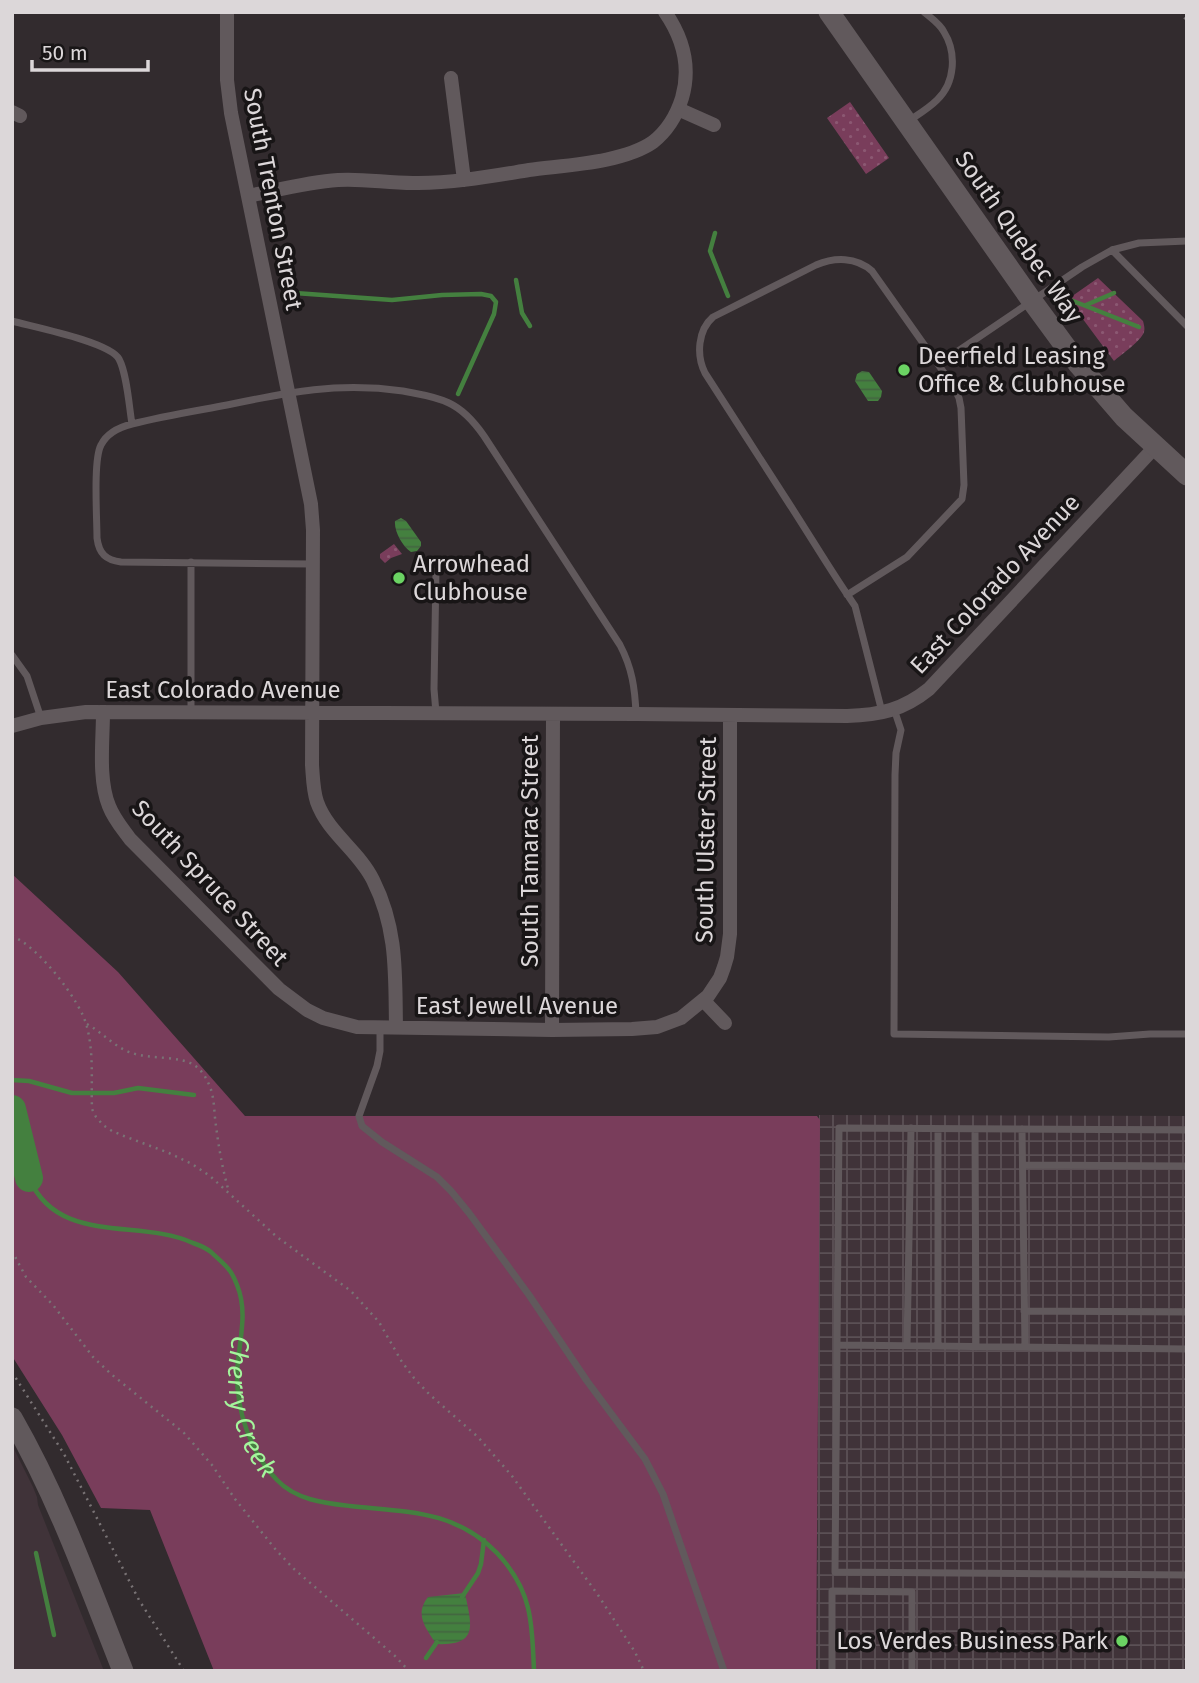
<svg xmlns="http://www.w3.org/2000/svg" width="1199" height="1683" font-family="'Fira Sans',sans-serif">
<defs>
<pattern id="industrial-grid" width="8" height="8" patternUnits="userSpaceOnUse" patternTransform="scale(1.75)"><rect width="8" height="8" fill="#403339"/><path d="M0 4h8M4 0v8" fill="none" stroke="#5b5055"/></pattern>
<pattern id="park-dots" width="8" height="8" patternUnits="userSpaceOnUse" patternTransform="scale(1.75)"><rect width="8" height="8" fill="#793d5b"/><path d="M2 2h.1M6 6h.1" fill="none" stroke="#8b5872" stroke-width="1.8" stroke-linecap="round"/></pattern>
<pattern id="water-rules" width="6" height="5" patternUnits="userSpaceOnUse" patternTransform="scale(1.75)"><rect width="6" height="5" fill="#44803f"/><path d="M0 2.5h6" fill="none" stroke="#436640"/></pattern>
</defs>
<rect width="100%" height="100%" fill="#322b2e"/>
<path fill="#403339" d="M 12,1445 L 33,1487 L 37,1497 L 38,1505 L 104,1671 L 12,1671 Z"/>
<path fill="url(#industrial-grid)" d="M 819,1115 L 1187,1116 L 1187,1671 L 816,1671 Z"/>
<path fill="#793d5b" d="M 12,874 L 118,972 L 245,1116 L 817,1116 L 820,1120 L 816,1671 L 214,1671 L 150,1510 L 101,1508 L 62,1435 L 12,1356 Z"/>
<path fill="url(#park-dots)" d="M 850,102 L 889,158 L 866,174 L 827,118 Z
M 1098,278 L 1143,321 C 1144,325 1145,328 1144,332 C 1141,341 1122,354 1114,361 L 1068,299 Z
M 394,544 L 402,554 L 391,558 L 385,563 L 380,558 L 380,554 Z"/>
<path fill="url(#water-rules)" d="M 862,371 L 869,372 L 882,391 L 881,397 L 878,401 L 868,401 L 855,381 L 857,374 Z
M 401,518 L 406,521 L 421,542 L 421,546 L 417,551 L 411,552 C 402,546 394,531 395,521 Z
M 465,1593 C 471,1624 480,1646 436,1644 C 426,1628 414,1615 428,1597 Z"/>
<g fill="none" stroke-linecap="round" stroke-linejoin="round">
<g stroke="#44803f" stroke-width="4.5">
<path d="M 715,233 L 710,251 L 728,296"/>
<path d="M 516,280 L 522,313 L 530,326"/>
<path d="M 295,293 L 392,300 L 442,295 L 481,294 L 491,296 L 496,302 L 494,314 L 458,394"/>
<path d="M 1068,299 L 1139,327"/>
<path d="M 1086,305 L 1114,293"/>
<path d="M 12,1080 L 29,1081 L 72,1093 L 114,1093 L 138,1088 L 194,1095"/>
<path id="s1" d="M 29,1178 C 58,1246 139,1218 193,1243 C 199,1245 206,1248 211,1252 C 217,1258 225,1264 230,1271 C 233,1275 235,1280 237,1285 C 249,1314 238,1344 237,1374 C 237,1412 250,1452 277,1480 C 296,1500 324,1503 350,1506 C 407,1512 455,1510 497,1553 C 512,1569 523,1586 528,1608 C 533,1628 533,1650 534,1671"/>
<path d="M 36,1553 L 54,1635"/>
<path d="M 462,1597 L 478,1573 L 481,1564 L 484,1540"/>
<path d="M 426,1658 L 437,1642"/>
</g>
<path stroke="#44803f" stroke-width="28" d="M 12,1109 L 29,1178"/>
<path stroke="#797375" stroke-width="2.5" stroke-dasharray="2 5" stroke-linecap="butt" d="M 1180,12 L 1187,21
M 12,936 C 38,946 81,1001 87,1027 C 94,1054 91,1082 92,1109 L 96,1117 L 103,1125 L 112,1131 L 124,1136 L 169,1153 L 192,1164 L 210,1176 L 277,1237 L 351,1291 L 379,1322 L 402,1362 L 414,1378 L 429,1394 L 478,1437 L 512,1476 L 598,1595 L 635,1652 L 644,1671
M 87,1024 C 103,1033 114,1047 132,1053 C 149,1059 181,1056 194,1065 C 202,1070 207,1079 210,1087 C 214,1097 214,1108 215,1118 C 218,1143 222,1168 229,1192
M 12,1251 L 26,1277 L 53,1305 L 93,1357 L 111,1374 L 184,1433 L 212,1465 L 235,1499 L 276,1550 L 294,1569 L 395,1656 L 409,1671
M 12,1372 L 64,1454 L 139,1600 L 184,1671"/>
<path stroke="#61595c" stroke-width="7" d="M 910,120 C 919,114 929,108 937,100 C 955,83 957,53 944,32 C 940,24 931,18 924,12
M 1112,250 L 1187,326
M 12,321 C 34,327 110,342 119,359 C 127,374 129,406 132,424
M 939,364 L 1082,267 L 1112,250 L 1139,243 L 1187,241
M 191,562 L 191,712
M 312,564 L 121,562 C 106,560 99,554 97,538 C 97,518 93,460 101,445 C 107,433 120,427 132,424 C 163,416 195,411 227,405 C 289,392 338,382 403,391 C 418,394 435,396 449,403 C 464,410 475,423 484,436 L 620,645 C 632,668 635,688 636,714
M 436,571 L 434,689 L 436,713
M 847,595 L 907,557 L 962,499 L 964,485 L 961,408 L 959,398 L 952,384 L 872,271 C 856,257 835,257 816,265 L 713,317 C 698,330 696,355 705,373 C 733,417 762,461 790,505 C 812,539 832,573 855,606 L 882,712
M 12,655 L 27,676 L 41,718
M 894,709 L 901,730 L 896,753 L 895,775 L 894,1034 L 1109,1037 L 1150,1034 L 1187,1034
M 380,1028 L 380,1051 L 377,1066 L 359,1116 L 362,1126 L 382,1142 L 437,1177 L 451,1191 L 469,1213 L 529,1295 L 587,1381 L 645,1459 L 663,1494 L 724,1671
M 938,1129 L 938,1346
M 975,1129 L 976,1347
M 1022,1129 L 1025,1347
M 1023,1165 L 1187,1166
M 1024,1311 L 1187,1312
M 837,1345 L 839,1128 L 1187,1130
M 907,1346 L 911,1128
M 1187,1349 L 837,1345 L 835,1572 L 1187,1575
M 832,1671 L 832,1591 L 912,1592 L 912,1671"/>
<path stroke="#61595c" stroke-width="14" d="M 227,12 L 227,80 L 231,113 L 311,504 L 313,530 L 312,765 C 313,777 313,790 317,802 C 328,833 359,851 373,880 C 398,930 395,975 396,1028
M 451,78 L 464,180
M 678,109 L 714,125
M 12,112 L 20,116
M 248,196 C 278,190 308,182 338,180 C 364,178 391,184 418,183 C 455,183 492,176 529,170 C 565,165 623,163 653,142 C 667,131 677,114 682,98 C 691,67 683,38 665,12
M 103,712 C 103,741 98,779 109,806 C 114,819 122,828 130,839 L 279,989 L 307,1010 L 323,1018 L 357,1027 L 552,1030 L 632,1029 L 657,1027 L 681,1018 L 708,996 L 720,978 L 724,967 L 727,957 L 730,934 L 730,715
M 12,726 L 41,718 L 86,712 L 636,714 L 847,716 C 880,715 903,710 929,689 L 1155,447
M 704,1001 L 725,1023
M 552,1030 L 553,714"/>
<path stroke="#61595c" stroke-width="21" d="M 829,12 L 1032,301 L 1079,365 L 1124,417 L 1187,475
M 12,1418 C 58,1498 89,1585 123,1671"/>
</g>
<g fill="#6bd363" stroke="#181516" stroke-width="2.5">
<circle cx="904" cy="370" r="7"/>
<circle cx="399" cy="578" r="7"/>
<circle cx="1122" cy="1641" r="7"/>
</g>
<g text-anchor="middle" dominant-baseline="central" stroke-width="7" stroke-linejoin="round" paint-order="stroke">
<g font-size="24" fill="#dcd7d9" stroke="#181516">
<text transform="translate(273 199) rotate(79)">South Trenton Street</text>
<text transform="translate(1019 237) rotate(55)">South Quebec Way</text>
<text transform="translate(995 584) rotate(-47)">East Colorado Avenue</text>
<text x="223" y="690">East Colorado Avenue</text>
<text transform="translate(706 840) rotate(-89)">South Ulster Street</text>
<text transform="translate(530 851) rotate(-90)">South Tamarac Street</text>
<text transform="translate(210 883) rotate(47)">South Spruce Street</text>
<text x="517" y="1006">East Jewell Avenue</text>
</g>
<g font-size="24" fill="#dcd7d9" stroke="#181516" text-anchor="start">
<text x="918" y="356">Deerfield Leasing<tspan x="918" dy="28">Office &amp; Clubhouse</tspan></text>
<text x="413" y="564">Arrowhead<tspan x="413" dy="28">Clubhouse</tspan></text>
<text x="1108" y="1641" text-anchor="end">Los Verdes Business Park</text>
</g>
<g font-size="26" font-style="italic" fill="#a4f69c" stroke="#181516">
<text stroke="none"><textPath href="#s1" startOffset="373">Cherry Creek</textPath></text>
</g>
</g>
<rect width="1199" height="1683" fill="none" stroke="#dcd7d9" stroke-width="28"/>
<path d="M32 60v10h116v-10" fill="none" stroke="#dcd7d9" stroke-width="3.5"/>
<text x="42" y="60" font-size="21" fill="#dcd7d9" stroke="#181516" stroke-width="5" paint-order="stroke">50 m</text>
</svg>
